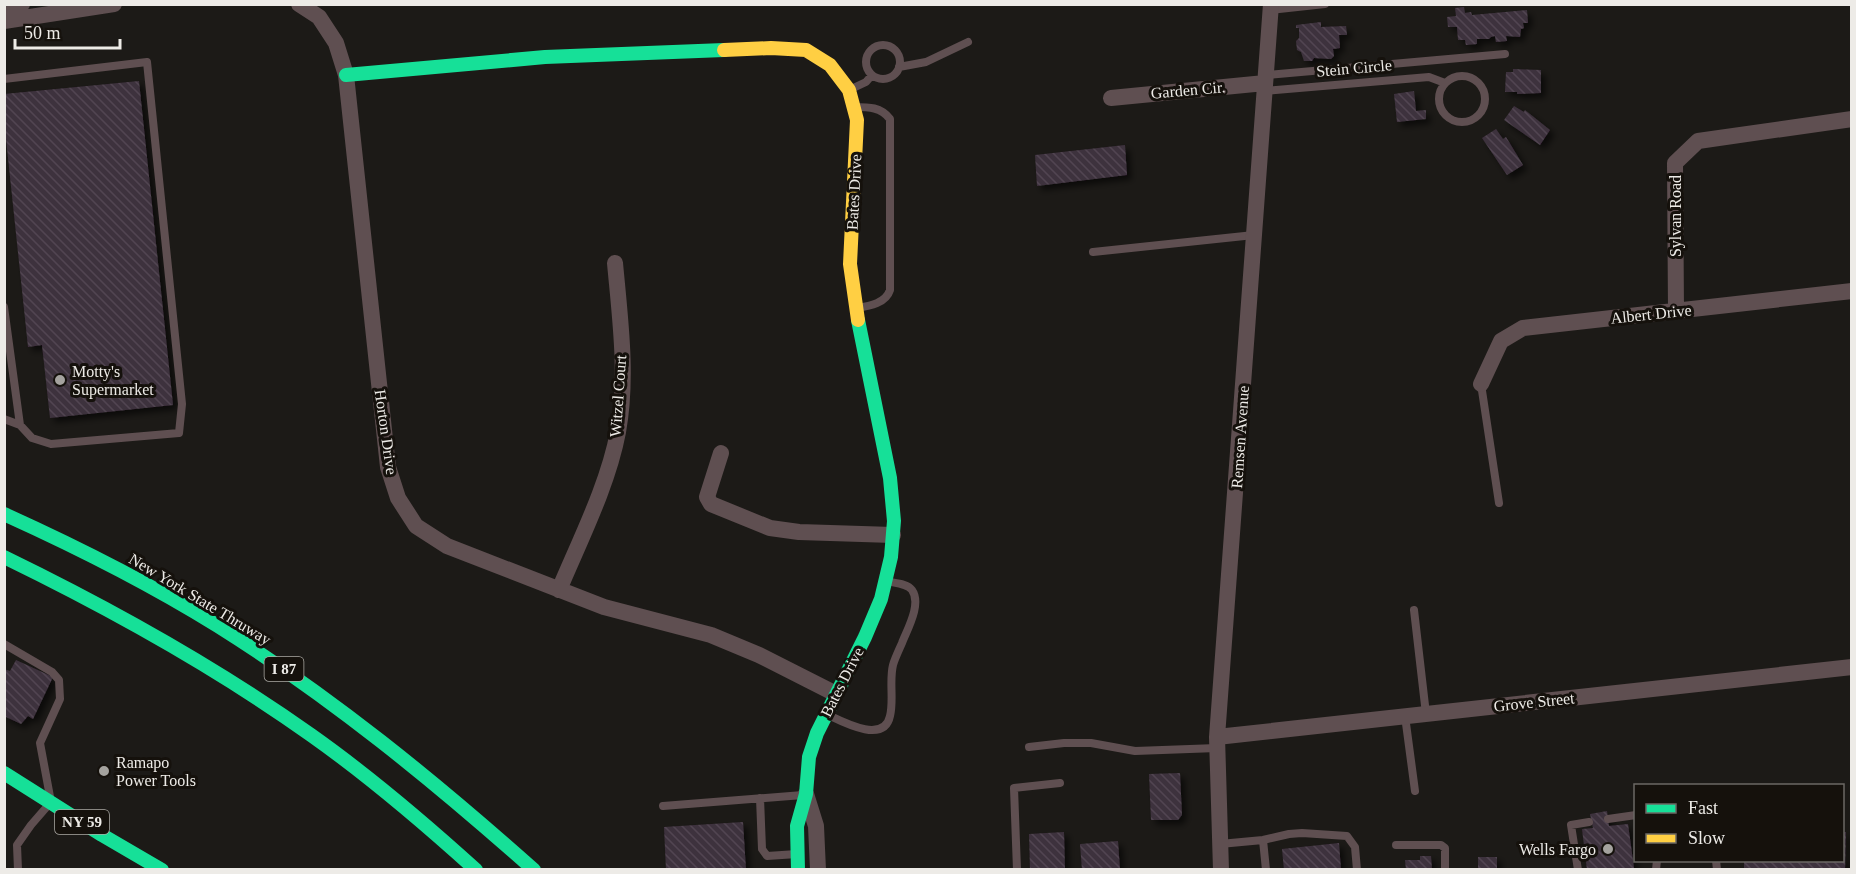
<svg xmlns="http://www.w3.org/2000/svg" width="1856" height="874" font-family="Georgia,serif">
<defs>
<pattern id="building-back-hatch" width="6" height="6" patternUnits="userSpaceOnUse" patternTransform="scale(1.5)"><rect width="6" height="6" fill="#3e313e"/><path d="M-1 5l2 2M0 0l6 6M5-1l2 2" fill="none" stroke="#514551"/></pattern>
<filter id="shadow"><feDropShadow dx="4.5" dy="4.5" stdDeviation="3" flood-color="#0009"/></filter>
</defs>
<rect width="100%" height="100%" fill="#1c1a17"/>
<path fill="url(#building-back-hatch)" filter="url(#shadow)" d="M 1464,7 L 1465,13 L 1471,12 L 1472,15 L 1527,10 L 1528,23 L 1523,23 L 1524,28 L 1521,29 L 1520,37 L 1506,36 L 1507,41 L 1496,42 L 1495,36 L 1491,37 L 1489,39 L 1477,39 L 1477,44 L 1466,45 L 1465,40 L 1458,40 L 1457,27 L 1448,27 L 1447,17 L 1456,16 L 1455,8 Z
M 1321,22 L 1321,27 L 1346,26 L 1347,35 L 1339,35 L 1340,48 L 1333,49 L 1334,56 L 1331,59 L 1314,58 L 1312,61 L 1304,61 L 1301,52 L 1297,50 L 1296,41 L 1299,38 L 1299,28 L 1296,28 L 1296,25 Z
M 1513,69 L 1541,70 L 1541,93 L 1517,94 L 1517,92 L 1505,92 L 1506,72 L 1513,72 Z
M 139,81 L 173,405 L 50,418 L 42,345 L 28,347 L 4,120 L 4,94 Z
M 1414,91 L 1416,111 L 1426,110 L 1426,119 L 1397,122 L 1394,94 Z
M 1514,106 L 1524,112 L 1525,110 L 1550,130 L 1540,145 L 1504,120 Z
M 1496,129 L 1503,139 L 1506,137 L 1523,165 L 1507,175 L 1482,138 Z
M 1125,145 L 1127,175 L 1037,186 L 1035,155 Z
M 16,660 L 53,677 L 33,719 L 28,716 L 21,724 L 4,716 L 4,669 L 10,671 Z
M 1180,773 L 1182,815 L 1178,820 L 1151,820 L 1149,774 Z
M 1607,811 L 1609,826 L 1628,824 L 1634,868 L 1587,870 L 1582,829 L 1593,828 L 1590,814 Z
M 743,822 L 746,870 L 666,870 L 664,827 Z
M 1064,832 L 1065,870 L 1030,870 L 1029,834 Z
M 1842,832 L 1846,832 L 1845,870 L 1744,870 L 1744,860 L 1842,860 Z
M 1118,841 L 1120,870 L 1082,870 L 1080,844 Z
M 1339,843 L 1341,870 L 1284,870 L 1282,849 Z
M 1420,856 L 1431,856 L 1432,870 L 1406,870 L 1405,860 L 1420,860 Z
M 1478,857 L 1497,857 L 1497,870 L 1478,870 Z"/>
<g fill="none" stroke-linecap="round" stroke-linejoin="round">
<path stroke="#5f4f51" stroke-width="8" d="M 1270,10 L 1325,4
M866 62a17 17 0 1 1 34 0a17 17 0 1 1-34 0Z
M 899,67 L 926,62 L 968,42
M 1266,75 L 1505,54
M1439 99a23 23 0 1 1 46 0a23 23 0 1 1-46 0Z
M 4,79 L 147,62 L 182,404 L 179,433 L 51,444 L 32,438 L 20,425 L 4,307
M 849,90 L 866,82 L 872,75
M 1264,91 L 1429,77 L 1445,83
M 854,107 C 869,107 881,107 890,119 L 890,290 C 886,303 870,306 857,308
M 1093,252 L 1254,235
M 1481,384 L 1499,503
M 4,419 L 20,425
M 1414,610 L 1426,714
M 4,644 L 52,672 L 59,680 L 60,699 L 40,743 L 51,802 L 31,825 L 17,845 L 18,870
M 826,714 C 841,721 884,745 890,716 C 894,700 889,681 893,665 C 895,658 899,650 902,643 C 907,630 922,604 912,590 C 907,583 893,583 886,581
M 1405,716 L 1415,791
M 1029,747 L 1064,743 L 1091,743 L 1135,751 L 1217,748
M 760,798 L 762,849 L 767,856 L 797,854
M 663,806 L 803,795
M 1608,819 L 1636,815
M 1263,840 L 1266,870
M 1220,844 L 1263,840 L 1289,834 L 1302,833 L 1347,836 L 1355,847 L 1357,870
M 1396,845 L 1441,845 L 1445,848 L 1445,870
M 1716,860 L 1717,870
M 1017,870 L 1014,788 L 1060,783
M 1578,870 L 1571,825 L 1589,822
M 1656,870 L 1657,860"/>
<path stroke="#5f4f51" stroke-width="16" d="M 299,4 L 319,17 L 336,43 L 346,75 L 388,467 L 398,498 L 416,526 L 447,546 L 604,607 L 711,635 L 759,655 L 836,694
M 4,6 L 22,4
M 4,21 L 114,4
M 1111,98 L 1265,83
M 1676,311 L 1675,163 L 1698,141 L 1852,119
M 1481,384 L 1501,341 L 1523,328 L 1852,291
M 721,453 L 707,497 L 711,504 L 770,528 L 799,532 L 893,535
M 559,590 C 580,540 608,485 618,432 C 628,377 620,318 615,263
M 1217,737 L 1852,667
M 806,794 L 816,826 L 818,870
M 1221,870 L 1217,737 L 1271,4"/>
<path stroke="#16e098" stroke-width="14" d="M 346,75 L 545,57 L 724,50
M 4,514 C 77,547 149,583 218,626 C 331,697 434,781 534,870
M 4,557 C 111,609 214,666 311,735 C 369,776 423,822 476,870
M 4,773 L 102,835 L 162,870
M 798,870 L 797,826 L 806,794 L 809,757 L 817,733 L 865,637 L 881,599 L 891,557 L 894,521 L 890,478 L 858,320"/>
<path stroke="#ffcf43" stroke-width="14" d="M 724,50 L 771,48 L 806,50 L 830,65 L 849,90 L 857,120 L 850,264 L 858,320"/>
</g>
<g fill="#a4a29e" stroke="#15110c" stroke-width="2">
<circle cx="60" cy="380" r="6"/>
<circle cx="104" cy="771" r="6"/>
<circle cx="1608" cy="849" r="6"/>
</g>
<g text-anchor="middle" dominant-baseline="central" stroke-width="6" stroke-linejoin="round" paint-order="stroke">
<g fill="#15110c" stroke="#acaaa5" stroke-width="1.5">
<rect x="264.5" y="657" width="39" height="24" rx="4.5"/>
<rect x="55" y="810" width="54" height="24" rx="4.5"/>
</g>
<g font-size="15" font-weight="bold" fill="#edebe7">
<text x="284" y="669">I 87</text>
<text x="82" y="822">NY 59</text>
</g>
<g font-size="16" fill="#edebe7" stroke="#15110c">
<text transform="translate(1354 68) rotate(-5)">Stein Circle</text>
<text transform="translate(1188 90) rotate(-5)">Garden Cir.</text>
<text transform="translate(854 192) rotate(-87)">Bates Drive</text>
<text transform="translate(1675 216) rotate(-90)">Sylvan Road</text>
<text transform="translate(1651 314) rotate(-6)">Albert Drive</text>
<text transform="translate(618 396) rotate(-86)">Witzel Court</text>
<text transform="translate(386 432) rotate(82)">Horton Drive</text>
<text transform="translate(1240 437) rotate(-86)">Remsen Avenue</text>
<text transform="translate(200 599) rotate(31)">New York State Thruway</text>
<text transform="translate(842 682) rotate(-63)">Bates Drive</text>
<text transform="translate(1534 702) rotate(-6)">Grove Street</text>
</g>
<g font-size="16" fill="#edebe7" stroke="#15110c" text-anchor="start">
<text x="72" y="371">Motty's<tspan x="72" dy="18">Supermarket</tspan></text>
<text x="116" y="762">Ramapo<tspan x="116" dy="18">Power Tools</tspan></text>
<text x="1596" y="849" text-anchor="end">Wells Fargo</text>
</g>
</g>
<rect width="1856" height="874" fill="none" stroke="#edebe7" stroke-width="12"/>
<rect x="1634" y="784" width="210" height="78" fill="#15110c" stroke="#6b6864" stroke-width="1.5"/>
<rect x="1646" y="804" width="30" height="9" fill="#16e098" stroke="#6b6864" stroke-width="1.5"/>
<text x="1688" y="814" font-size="18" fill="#edebe7">Fast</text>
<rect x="1646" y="834" width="30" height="9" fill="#ffcf43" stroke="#6b6864" stroke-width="1.5"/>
<text x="1688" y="844" font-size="18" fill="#edebe7">Slow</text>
<path d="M15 39v9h105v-9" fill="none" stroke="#edebe7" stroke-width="3"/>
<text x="24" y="39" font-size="18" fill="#edebe7" stroke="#15110c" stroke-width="4.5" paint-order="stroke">50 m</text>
</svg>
